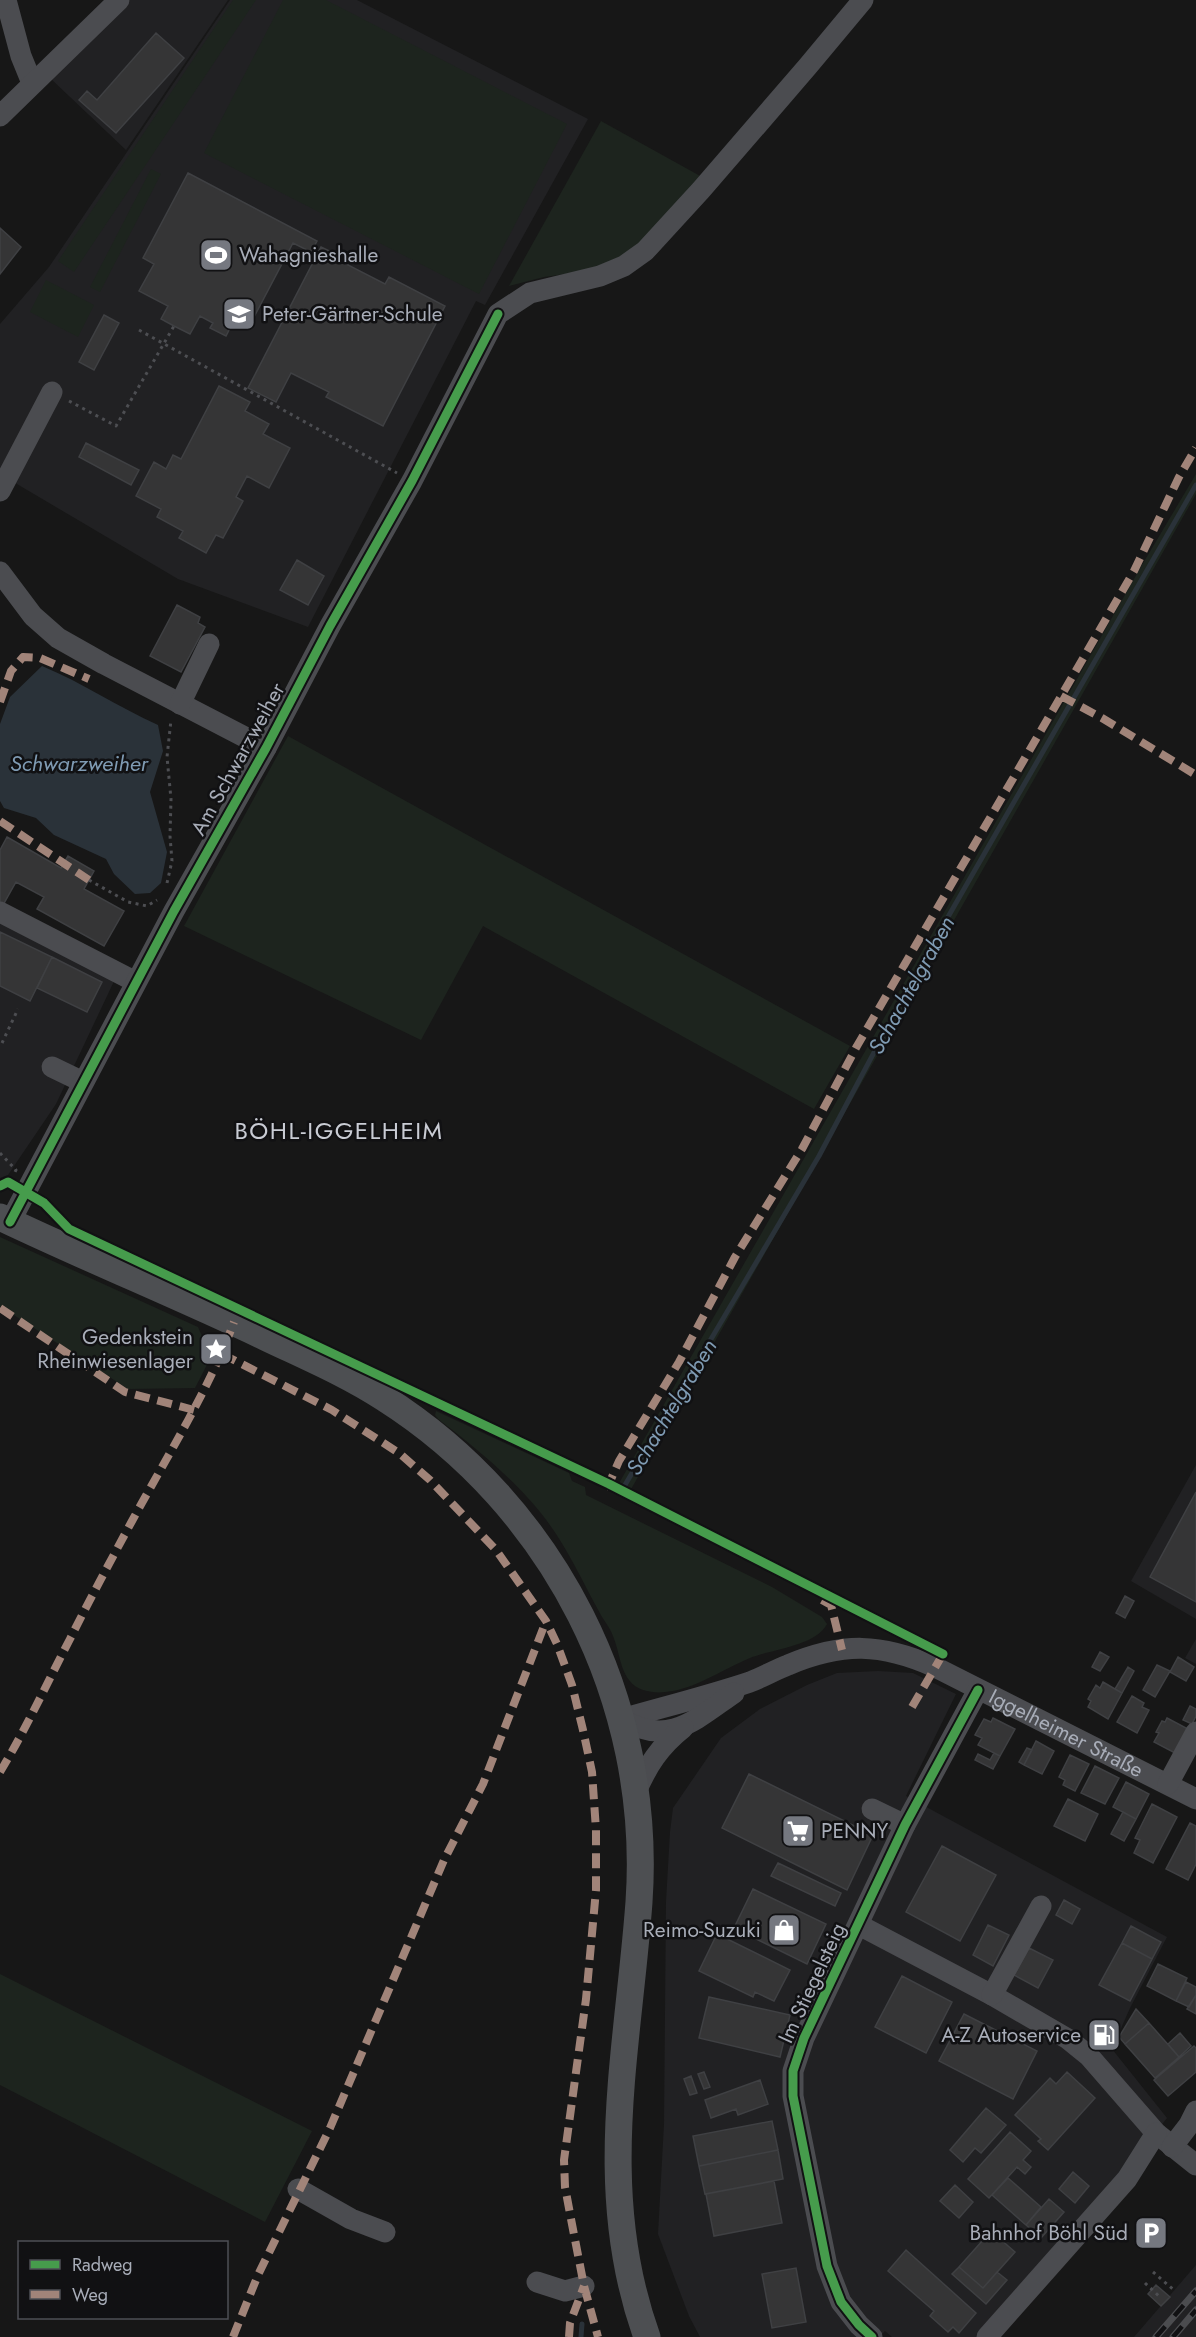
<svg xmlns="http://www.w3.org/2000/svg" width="1196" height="2337" font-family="Jost,sans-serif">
<rect width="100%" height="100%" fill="#171717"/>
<path fill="#212123" d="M 130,0 L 228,0 L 126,150 L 50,78 Z
M 230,0 L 357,0 L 588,119 L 485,305 L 476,301 L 308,627 L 178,579 L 0,474 L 0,324 L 49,267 Z
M 0,920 L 116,977 L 56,1104 L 8,1175 L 0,1178 Z
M 1196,1465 L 1196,1619 L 1131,1581 Z
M 1196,1639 L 1196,1664 L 1185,1658 Z
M 878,1671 L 913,1673 L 956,1694 L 906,1796 L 1167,1937 L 1130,2008 L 1112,2049 L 1167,2118 L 1130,2165 L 977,2337 L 892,2337 L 885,2331 L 879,2337 L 700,2337 L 689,2316 L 658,2234 L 664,2124 L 666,1902 L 670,1832 L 673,1808 L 721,1738 L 760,1709 L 807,1685 L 837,1673 Z
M 1196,2265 L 1196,2337 L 1134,2337 Z"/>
<path fill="#1d241e" d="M 233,0 L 256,0 L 74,272 L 58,261 Z
M 283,0 L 326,0 L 567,124 L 479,294 L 204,153 Z
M 601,121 L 702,177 L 642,243 L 616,260 L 594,270 L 544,277 L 509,286 Z
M 151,169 L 161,174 L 100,292 L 90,287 Z
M 46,280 L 94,305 L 78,337 L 30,312 Z
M 1196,474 L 1196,494 L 630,1491 L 618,1485 L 1142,565 Z
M 288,736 L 850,1046 L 814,1109 L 483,926 L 421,1040 L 184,926 Z
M 0,1237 L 198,1327 L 211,1357 L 195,1388 L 128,1389 L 0,1306 Z
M 436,1411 L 569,1473 L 572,1481 L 585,1487 L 586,1495 L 772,1587 L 822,1617 L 827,1624 C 816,1646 772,1649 750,1658 C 718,1671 679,1701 643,1690 C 620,1682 621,1655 613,1636 C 611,1630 606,1623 602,1617 C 587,1590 574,1562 558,1537 C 529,1491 480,1451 438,1419 L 435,1415 Z
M 0,1974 L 312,2131 L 265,2222 L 0,2085 Z"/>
<path fill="#2a3239" d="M 42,666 C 83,683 118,707 158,725 L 163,751 L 150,792 L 167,852 L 161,883 L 150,893 L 135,894 L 114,874 L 106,859 L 54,835 L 36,818 L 4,808 L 0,801 L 0,724 L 10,697 Z"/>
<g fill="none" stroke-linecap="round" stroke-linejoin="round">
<path stroke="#2a3239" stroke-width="5" d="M 625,1485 L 819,1156 L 921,964 L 1196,485
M 581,2337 L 582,2324"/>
</g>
<path fill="#353536" stroke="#3f4043" stroke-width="1.5" d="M 156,33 L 184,58 L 116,133 L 79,100 L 87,91 L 97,100 Z
M 188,173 L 317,241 L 311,252 L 293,243 L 254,317 L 240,309 L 226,336 L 210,328 L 213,323 L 200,316 L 190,334 L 174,326 L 161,319 L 168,306 L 139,291 L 154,264 L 143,258 Z
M 0,228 L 21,247 L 0,274 Z
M 321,247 L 346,259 L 344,263 L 385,284 L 389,277 L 445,306 L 383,426 L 326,397 L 329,392 L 291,373 L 276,402 L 248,388 Z
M 104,315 L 119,323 L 94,370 L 79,362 Z
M 219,386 L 250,402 L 245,411 L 269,424 L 263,434 L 290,448 L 269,488 L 247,476 L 236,497 L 243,501 L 223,538 L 216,535 L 206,553 L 179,538 L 183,531 L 157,517 L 161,509 L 136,496 L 154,462 L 166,469 L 173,455 L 181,459 Z
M 86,443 L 139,470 L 131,485 L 79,457 Z
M 297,560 L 324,576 L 308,605 L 280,590 Z
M 177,605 L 200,617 L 198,623 L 205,627 L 181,672 L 150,656 Z
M 7,837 L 61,868 L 68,856 L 94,871 L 84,889 L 124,911 L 104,946 L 37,909 L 44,897 L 16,882 L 3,905 L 0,904 L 0,850 Z
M 0,932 L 52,957 L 30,1001 L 0,986 Z
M 52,957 L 102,982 L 87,1012 L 37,988 Z
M 1196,1492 L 1196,1602 L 1150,1577 Z
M 1125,1596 L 1134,1601 L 1125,1618 L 1116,1613 Z
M 1100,1652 L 1109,1657 L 1100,1671 L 1092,1667 Z
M 1178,1657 L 1194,1667 L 1186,1681 L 1170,1672 Z
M 1157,1665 L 1170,1671 L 1155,1697 L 1143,1690 Z
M 1128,1667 L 1134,1671 L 1122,1693 L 1115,1689 Z
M 1103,1682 L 1122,1693 L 1108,1719 L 1088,1707 L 1091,1701 L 1088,1699 L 1096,1685 L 1100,1688 Z
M 1132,1696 L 1144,1703 L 1142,1707 L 1149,1710 L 1137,1733 L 1117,1722 Z
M 1190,1706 L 1196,1709 L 1196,1716 L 1192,1724 L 1183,1720 Z
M 993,1718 L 1015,1729 L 1000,1756 L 978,1745 L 982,1738 L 975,1735 L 984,1719 L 991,1722 Z
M 1167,1718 L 1188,1729 L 1175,1753 L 1154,1742 L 1159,1733 L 1156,1732 L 1162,1721 L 1165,1722 Z
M 1036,1741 L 1054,1751 L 1042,1774 L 1024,1765 Z
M 1027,1748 L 1032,1750 L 1024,1765 L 1019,1762 Z
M 994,1753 L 1000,1756 L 993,1769 L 975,1760 L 978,1754 L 990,1760 Z
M 1070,1755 L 1089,1764 L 1075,1791 L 1063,1785 L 1065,1780 L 1059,1777 Z
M 1095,1766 L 1119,1778 L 1105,1804 L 1081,1793 Z
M 749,1774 L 873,1835 L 847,1890 L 722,1828 Z
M 1126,1782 L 1149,1794 L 1136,1819 L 1113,1807 Z
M 1068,1799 L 1098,1814 L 1085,1841 L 1054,1826 Z
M 1152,1804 L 1177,1817 L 1153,1863 L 1134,1853 L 1140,1840 L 1135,1838 Z
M 1123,1812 L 1136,1819 L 1124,1841 L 1111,1834 Z
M 1190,1823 L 1196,1826 L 1196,1864 L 1188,1880 L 1166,1869 Z
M 942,1846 L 996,1875 L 960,1941 L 906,1912 Z
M 778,1863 L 841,1893 L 835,1906 L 771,1876 Z
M 753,1889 L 826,1924 L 807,1964 L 734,1928 Z
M 1064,1900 L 1080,1909 L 1072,1924 L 1056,1915 Z
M 988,1925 L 1009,1935 L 993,1966 L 973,1955 Z
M 1131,1926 L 1161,1942 L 1152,1959 L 1122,1943 Z
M 717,1934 L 790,1970 L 774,2001 L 755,1992 L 753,1997 L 699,1971 Z
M 1122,1943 L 1152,1959 L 1130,2001 L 1099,1985 Z
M 1029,1948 L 1053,1960 L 1038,1988 L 1014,1975 Z
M 1158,1964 L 1187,1978 L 1176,2001 L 1147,1986 Z
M 902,1976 L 952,2002 L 926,2053 L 875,2027 Z
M 1186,1982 L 1196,1987 L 1196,1995 L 1189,2007 L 1176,2001 Z
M 1196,1995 L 1196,2014 L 1187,2009 Z
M 709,1997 L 790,2015 L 780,2057 L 699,2038 Z
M 1136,2009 L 1149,2023 L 1125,2044 L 1119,2037 Z
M 964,2014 L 1037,2051 L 1013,2099 L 939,2061 Z
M 1149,2023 L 1179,2057 L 1155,2078 L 1125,2044 Z
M 1180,2033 L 1191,2046 L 1179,2057 L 1168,2044 Z
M 1194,2046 L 1196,2048 L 1196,2072 L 1168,2096 L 1154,2080 Z
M 704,2072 L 710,2087 L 704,2089 L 698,2074 Z
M 1067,2072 L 1095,2098 L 1048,2150 L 1038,2141 L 1041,2139 L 1015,2115 L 1050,2078 L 1056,2084 Z
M 691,2076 L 697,2093 L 690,2095 L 684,2079 Z
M 760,2080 L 768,2104 L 738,2115 L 736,2109 L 711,2118 L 705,2100 Z
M 986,2108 L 1006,2125 L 981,2153 L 975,2148 L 963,2162 L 950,2150 Z
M 772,2121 L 778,2150 L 699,2166 L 693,2136 Z
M 1010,2132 L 1031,2151 L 1023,2160 L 1031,2167 L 1025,2174 L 1017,2167 L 989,2198 L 968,2179 Z
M 778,2150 L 783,2179 L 705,2194 L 699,2166 Z
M 1073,2172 L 1089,2186 L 1075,2203 L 1059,2189 Z
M 1008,2178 L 1041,2207 L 1026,2225 L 992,2195 Z
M 774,2181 L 782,2223 L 714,2236 L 706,2194 Z
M 955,2185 L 973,2202 L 959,2218 L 940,2201 Z
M 1049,2199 L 1064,2212 L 1041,2238 L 1026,2225 Z
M 991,2231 L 1015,2252 L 983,2288 L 959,2267 Z
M 906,2250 L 976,2313 L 959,2333 L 953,2327 L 948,2332 L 930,2316 L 934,2311 L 888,2271 Z
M 959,2267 L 983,2288 L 997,2272 L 1007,2280 L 986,2304 L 952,2274 Z
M 796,2268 L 806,2322 L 772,2328 L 762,2274 Z
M 1156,2285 L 1170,2297 L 1161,2306 L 1148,2294 Z"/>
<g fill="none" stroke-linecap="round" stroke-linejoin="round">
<path stroke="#4d4e52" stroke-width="3" stroke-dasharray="3 4.5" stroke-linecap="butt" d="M 139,330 L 397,473
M 69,401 L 116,426 L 174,326
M 89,880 L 128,902 L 147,906 L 157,900
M 167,883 L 172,861 L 170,836 L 171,799 L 167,757 L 171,720
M 2,1043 L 18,1009
M 0,1153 L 16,1170 L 15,1172
M 1153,2272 L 1175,2291
M 1145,2283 L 1161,2298"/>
<g stroke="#4b4c50" stroke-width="21">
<path d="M 6,0 L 21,56 L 32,83"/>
<path d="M 0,116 L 119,0"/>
<path d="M 0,491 L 52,392"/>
<path d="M 0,572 L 33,616 L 58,638 L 104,664 L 266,748"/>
<path d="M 180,704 L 209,644"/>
<path d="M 0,912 L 136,982"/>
<path d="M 52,1067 L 83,1082"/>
<path d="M 10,1222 L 174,911 L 266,748 L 330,626 L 412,481 L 498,314 L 530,293 L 600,276 L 624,266 L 645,251 L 701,190 L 808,66 L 863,0"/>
<path id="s1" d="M 622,1719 C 664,1707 708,1696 750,1682 C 763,1677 775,1670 788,1665 C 843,1642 881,1643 935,1667 L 1196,1799"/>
<path d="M 622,1719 C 668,1748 696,1719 734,1693"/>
<path d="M 1168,1784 L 1196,1732"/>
<path d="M 636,1792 C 647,1766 660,1746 683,1728"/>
<path d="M 872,1809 L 905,1825"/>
<path d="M 859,1925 L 992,1995 L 1068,2039 L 1089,2056 L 1156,2133 L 1196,2165"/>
<path d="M 992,1995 L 1041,1906"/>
<path d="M 1172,2147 L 1189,2125 L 1196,2111"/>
<path d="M 298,2189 L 351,2219 L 385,2232"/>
<path d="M 537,2282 L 565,2291 L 584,2286"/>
<path d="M 872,2337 L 859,2325 L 841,2302 L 827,2266 L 793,2096 L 793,2071 L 804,2038 L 905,1825 L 978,1690"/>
<path d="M 987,2337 L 1127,2179 L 1156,2133"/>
</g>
<path stroke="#4d4f52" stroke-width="27" d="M 0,1217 C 88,1259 179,1296 267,1338 C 307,1357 347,1374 384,1398 C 554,1506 653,1701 639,1902 C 628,2051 594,2190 647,2337"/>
<g stroke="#4b4c4f" stroke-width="7">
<path id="rail" d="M 1156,2337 L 1196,2291
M 1173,2337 L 1196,2310"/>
</g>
<use href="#rail" stroke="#111113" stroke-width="4.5" stroke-dasharray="14" stroke-linecap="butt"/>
<path stroke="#a18479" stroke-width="8" stroke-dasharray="15 8" stroke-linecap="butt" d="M 1061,696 L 1102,718 L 1196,775
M 0,702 L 11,671 L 23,657 L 40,658 L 89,679
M 0,821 L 89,880
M 0,1308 L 125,1392 L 194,1410
M 222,1354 L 332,1410 L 399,1453 L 430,1480 L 496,1550 L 546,1621 L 557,1644 L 572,1685 L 583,1730 L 592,1772 L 596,1830 L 596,1890 L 586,1999 L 564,2160 L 565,2187 L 571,2219 L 584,2286 L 598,2337
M 611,1489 L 609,1484 L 619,1461 L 679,1362 L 735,1257 L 802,1149 L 857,1046 L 1134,571 L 1179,477 L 1196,448
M 822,1600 L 831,1605 L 842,1650
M 912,1707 L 943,1654 L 938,1651
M 0,1772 C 26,1729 47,1683 70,1639 C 90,1599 111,1560 132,1521 C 167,1456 208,1392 234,1322
M 233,2337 L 258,2275 L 330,2128 L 444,1860 L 483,1784 L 546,1621
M 569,2337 L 570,2323 L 584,2286"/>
<g stroke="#111113" stroke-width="13">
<path id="cycleway" d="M 0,1186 L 8,1182 L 44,1203 L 69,1229 L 609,1484 L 943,1654
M 10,1222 L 174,911 L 266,748 L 330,626 L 412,481 L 498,314
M 872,2337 L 859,2325 L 841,2302 L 827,2266 L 793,2096 L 793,2071 L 804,2038 L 905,1825 L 978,1690"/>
</g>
<use href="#cycleway" stroke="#469c4c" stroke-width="9"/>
</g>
<defs>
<g id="stadium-square" transform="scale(1.725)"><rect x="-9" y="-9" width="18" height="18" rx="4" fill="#757880" stroke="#111113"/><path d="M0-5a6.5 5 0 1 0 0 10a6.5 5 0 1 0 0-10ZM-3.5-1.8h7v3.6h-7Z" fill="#fff"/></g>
<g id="school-square" transform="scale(1.725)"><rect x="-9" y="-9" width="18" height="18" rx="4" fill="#757880" stroke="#111113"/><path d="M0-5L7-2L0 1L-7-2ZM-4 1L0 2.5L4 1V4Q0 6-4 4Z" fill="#fff"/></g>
<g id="sight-square" transform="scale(1.725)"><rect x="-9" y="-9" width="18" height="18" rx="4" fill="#757880" stroke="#111113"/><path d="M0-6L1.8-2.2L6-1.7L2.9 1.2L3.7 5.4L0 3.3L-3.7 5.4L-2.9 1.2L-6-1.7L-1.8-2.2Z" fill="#fff"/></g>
<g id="supermarket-square" transform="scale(1.725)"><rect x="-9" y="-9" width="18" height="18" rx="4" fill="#757880" stroke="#111113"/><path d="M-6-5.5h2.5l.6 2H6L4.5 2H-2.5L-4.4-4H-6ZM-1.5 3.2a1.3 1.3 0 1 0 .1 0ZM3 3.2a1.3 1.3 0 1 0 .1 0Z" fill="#fff"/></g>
<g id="shop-square" transform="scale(1.725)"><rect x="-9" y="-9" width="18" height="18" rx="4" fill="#757880" stroke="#111113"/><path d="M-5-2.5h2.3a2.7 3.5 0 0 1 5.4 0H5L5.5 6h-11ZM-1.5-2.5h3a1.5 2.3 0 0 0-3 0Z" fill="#fff"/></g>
<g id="fuel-square" transform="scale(1.725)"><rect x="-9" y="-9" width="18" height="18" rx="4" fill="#757880" stroke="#111113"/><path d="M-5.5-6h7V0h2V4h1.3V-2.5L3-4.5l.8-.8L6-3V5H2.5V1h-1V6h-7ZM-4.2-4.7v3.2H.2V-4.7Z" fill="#fff"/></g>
<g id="parking-square" transform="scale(1.725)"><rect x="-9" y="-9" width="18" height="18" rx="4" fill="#757880" stroke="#111113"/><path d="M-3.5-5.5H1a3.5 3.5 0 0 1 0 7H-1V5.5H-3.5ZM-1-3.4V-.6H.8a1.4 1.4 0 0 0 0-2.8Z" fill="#fff"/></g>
</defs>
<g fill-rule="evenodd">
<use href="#stadium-square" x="216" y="255"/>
<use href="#school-square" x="239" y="314"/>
<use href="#sight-square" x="216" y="1349"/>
<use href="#supermarket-square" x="798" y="1831"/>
<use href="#shop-square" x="784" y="1930"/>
<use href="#fuel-square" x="1104" y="2035"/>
<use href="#parking-square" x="1151" y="2233"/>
</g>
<g text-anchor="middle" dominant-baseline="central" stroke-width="5" stroke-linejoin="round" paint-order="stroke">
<g font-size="21" fill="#a8adb8" stroke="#111113" text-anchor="end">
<text x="239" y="255" text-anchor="start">Wahagnieshalle</text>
<text x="262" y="314" text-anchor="start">Peter-Gärtner-Schule</text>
<text x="193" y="1337">Gedenkstein<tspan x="193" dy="24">Rheinwiesenlager</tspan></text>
<text x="821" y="1831" text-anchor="start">PENNY</text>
<text x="761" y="1930">Reimo-Suzuki</text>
<text x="1081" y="2035">A-Z Autoservice</text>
<text x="1128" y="2233">Bahnhof Böhl Süd</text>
</g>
<g font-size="21" fill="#a8adb8" stroke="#111113">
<text transform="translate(238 759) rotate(-61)">Am Schwarzweiher</text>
<text stroke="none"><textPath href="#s1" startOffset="474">Iggelheimer Straße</textPath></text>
<text transform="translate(812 1983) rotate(-65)">Im Stiegelsteig</text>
</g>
<g font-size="22" font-style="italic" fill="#7f9bb3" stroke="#111113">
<text x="79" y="763">Schwarzweiher</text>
<text transform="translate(911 985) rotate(-61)">Schachtelgraben</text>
<text transform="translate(671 1407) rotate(-59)">Schachtelgraben</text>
</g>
<g font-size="24" letter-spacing="1.5" fill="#c9ccd4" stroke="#111113">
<text x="339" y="1130">BÖHL-IGGELHEIM</text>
</g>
</g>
<rect x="18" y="2241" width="210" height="78" fill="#111113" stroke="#4d4f55" stroke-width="1.5"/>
<rect x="30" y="2260" width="30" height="9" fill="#469c4c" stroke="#4d4f55" stroke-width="1.5"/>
<text x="72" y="2271" font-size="18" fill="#a8adb8">Radweg</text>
<rect x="30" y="2290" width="30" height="9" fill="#a18479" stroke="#4d4f55" stroke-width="1.5"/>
<text x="72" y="2301" font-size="18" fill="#a8adb8">Weg</text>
</svg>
